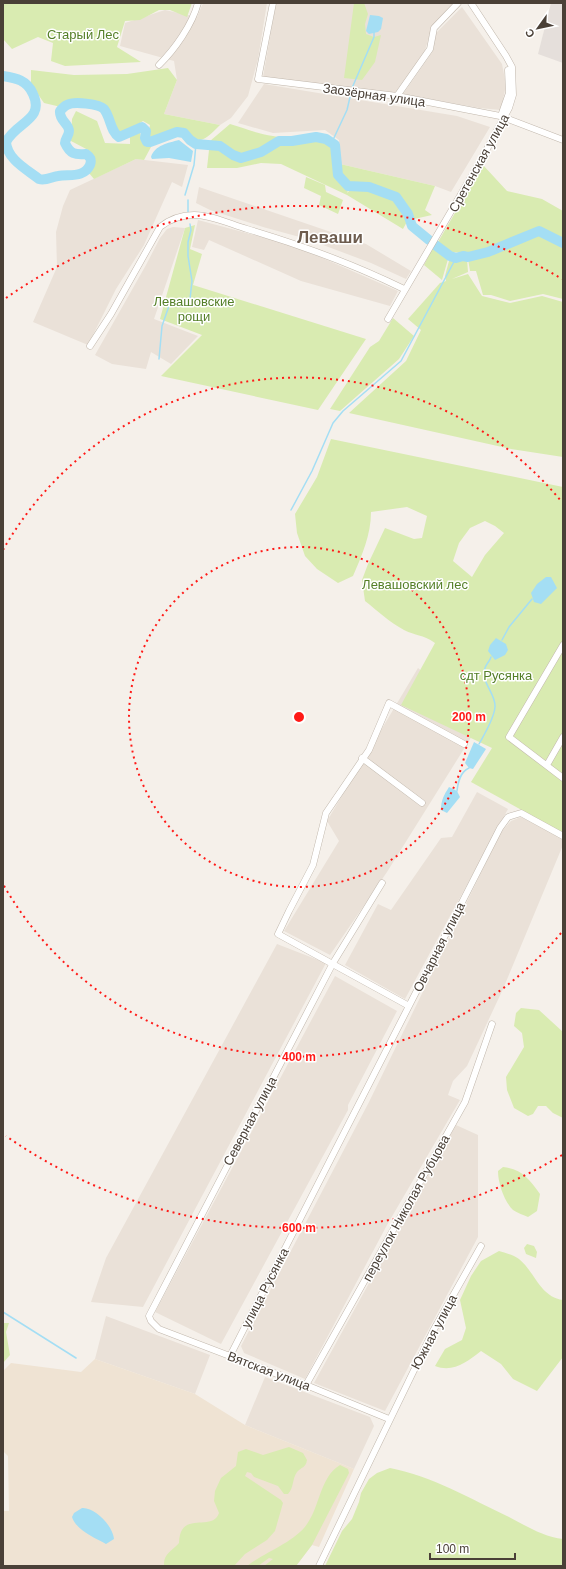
<svg xmlns="http://www.w3.org/2000/svg" width="566" height="1569" font-family="Helvetica,sans-serif">
<rect width="100%" height="100%" fill="#f5f0ea"/>
<path fill="#eae1d8" d="M 203,3 L 267,3 L 258,59 L 248,96 L 231,118 L 220,125 L 164,114 L 177,80 L 174,61 L 120,46 L 125,23 L 165,10 L 197,17 Z
M 276,3 L 453,3 L 432,26 L 424,54 L 395,93 L 263,77 Z
M 462,7 L 502,64 L 506,85 L 501,110 L 479,108 L 403,94 L 433,51 L 435,34 Z
M 264,84 L 457,116 L 490,127 L 451,192 L 435,186 L 340,164 L 339,140 L 325,130 L 273,133 L 238,123 Z
M 136,159 L 188,165 L 182,187 L 172,182 L 144,245 L 116,289 L 88,345 L 33,322 L 57,267 L 56,232 L 63,206 L 70,190 Z
M 199,187 L 366,244 L 411,271 L 406,279 L 371,263 L 307,239 L 263,227 L 210,210 L 196,203 Z
M 198,220 L 295,246 L 398,291 L 390,306 L 301,281 L 209,240 L 204,250 L 192,247 Z
M 173,227 L 185,228 L 154,319 L 198,336 L 171,364 L 151,352 L 146,369 L 112,364 L 95,355 L 146,265 L 160,238 L 167,229 Z
M 418,668 L 482,720 L 387,872 L 330,955 L 284,931 L 339,841 L 327,821 Z
M 477,792 L 508,809 L 405,999 L 345,965 L 378,904 L 391,910 L 441,838 L 452,837 Z
M 521,817 L 563,839 L 563,845 L 503,989 L 467,1066 L 453,1081 L 448,1095 L 460,1100 L 387,1225 L 305,1379 L 244,1353 L 241,1346 L 369,1102 L 501,832 L 511,821 Z
M 277,944 L 326,963 L 143,1307 L 91,1302 L 106,1258 Z
M 335,976 L 397,1011 L 348,1105 L 348,1110 L 221,1344 L 155,1312 Z
M 456,1125 L 478,1135 L 478,1237 L 385,1411 L 314,1383 Z
M 106,1316 L 210,1355 L 195,1394 L 95,1359 Z
M 265,1377 L 370,1417 L 374,1426 L 354,1469 L 245,1425 Z"/>
<path fill="#e5dfdb" d="M 551,3 L 563,3 L 563,63 L 538,54 Z"/>
<path fill="#efe3d3" d="M 95,1359 L 195,1394 L 245,1425 L 354,1469 L 319,1547 L 312,1545 L 296,1566 L 3,1566 L 3,1511 L 9,1511 L 8,1456 L 3,1451 L 3,1371 L 11,1363 L 81,1372 Z"/>
<path fill="#d9ebb1" fill-rule="evenodd" d="M 3,3 L 192,3 L 187,17 L 170,10 L 159,10 L 140,20 L 125,21 L 117,47 L 141,62 L 65,66 L 51,61 L 53,43 L 38,37 L 12,49 L 3,39 Z
M 354,3 L 364,3 L 368,14 L 365,24 L 366,34 L 374,37 L 381,35 L 375,62 L 362,80 L 344,78 Z
M 168,68 L 177,80 L 164,114 L 220,125 C 198,147 202,141 176,130 L 158,137 L 148,137 L 150,125 L 143,121 L 124,133 L 116,130 L 107,106 L 70,99 L 61,107 L 44,103 L 31,84 L 31,70 L 74,75 L 127,74 Z
M 76,111 L 97,121 L 105,143 L 130,144 L 130,136 L 140,131 L 141,141 L 151,147 L 144,160 L 136,159 L 94,179 L 89,173 L 95,163 L 90,151 L 71,141 L 72,119 Z
M 230,124 C 244,128 258,134 273,136 C 294,140 311,134 332,145 L 334,176 L 349,188 L 347,193 C 360,181 389,191 399,203 C 403,207 405,215 408,220 L 403,229 L 347,195 L 281,164 L 261,163 L 237,168 L 207,168 L 210,141 Z
M 340,164 L 435,186 L 425,210 L 432,215 L 414,219 L 397,196 L 370,185 L 352,185 L 339,170 Z
M 483,165 L 507,191 L 542,199 L 563,211 L 563,240 L 540,228 L 475,254 L 451,252 L 438,242 Z
M 306,177 L 325,185 L 326,192 L 343,200 L 338,214 L 319,205 L 321,196 L 304,188 Z
M 195,225 L 190,249 L 202,254 L 193,285 L 366,339 L 318,410 L 161,376 L 202,335 L 160,319 L 185,228 Z
M 539,234 L 550,237 L 563,246 L 563,299 L 543,294 L 510,301 L 491,295 L 483,295 L 476,271 L 470,271 L 468,259 L 500,252 L 504,247 L 517,244 L 523,239 Z
M 434,245 L 448,259 L 442,280 L 424,265 Z
M 456,258 L 467,259 L 468,272 L 452,279 L 468,274 L 482,296 L 510,303 L 542,296 L 563,302 L 563,457 L 511,449 L 349,413 L 406,361 L 421,330 L 408,319 L 440,283 L 446,281 L 445,276 L 449,261 Z
M 393,318 L 414,336 L 399,359 L 340,411 L 330,409 L 370,347 L 379,341 Z
M 331,439 L 563,487 L 563,833 L 471,782 L 492,748 L 401,705 L 435,643 C 422,634 416,636 404,630 C 389,622 378,611 365,601 L 362,580 L 368,564 L 385,528 L 414,539 L 422,538 L 427,516 L 407,507 L 371,512 C 371,535 362,555 353,576 L 338,583 L 317,569 L 305,556 L 297,533 L 295,514 L 317,477 ZM 485,521 L 495,526 L 504,533 L 485,555 L 472,577 L 453,561 L 459,543 L 470,528 Z
M 521,1008 L 539,1010 L 563,1032 L 563,1118 L 553,1113 L 546,1106 L 538,1106 L 533,1114 L 528,1116 L 514,1108 L 507,1090 L 506,1077 L 524,1047 L 522,1033 L 514,1026 L 516,1013 Z
M 503,1167 C 522,1169 529,1179 540,1194 L 537,1211 L 528,1217 C 524,1215 517,1213 513,1210 C 504,1201 498,1183 498,1171 Z
M 527,1244 L 534,1246 L 537,1252 L 536,1258 L 526,1254 L 524,1248 Z
M 499,1251 C 505,1253 514,1255 519,1259 C 535,1272 540,1297 563,1300 L 563,1357 L 537,1391 L 513,1379 L 501,1364 L 481,1351 C 467,1362 453,1373 435,1366 L 445,1349 L 462,1340 L 466,1328 L 460,1300 L 471,1276 L 481,1261 Z
M 3,1323 L 9,1323 L 6,1332 L 10,1355 L 3,1363 Z
M 289,1447 L 303,1453 L 307,1460 C 306,1468 301,1467 297,1472 C 292,1479 294,1488 288,1494 L 284,1494 L 278,1486 L 254,1477 L 251,1473 L 247,1472 L 245,1476 L 281,1500 L 283,1503 L 275,1531 L 267,1540 L 245,1554 L 234,1566 L 164,1566 C 163,1554 172,1551 179,1543 C 180,1509 212,1533 219,1513 L 214,1501 L 215,1491 L 221,1478 L 236,1466 L 238,1452 L 246,1449 L 263,1455 Z
M 340,1465 L 348,1469 L 349,1473 L 312,1545 L 296,1566 L 264,1566 L 273,1559 L 269,1558 L 258,1566 L 247,1566 C 265,1552 295,1542 307,1524 C 320,1506 320,1477 340,1465 Z
M 390,1468 C 432,1476 471,1499 509,1517 C 526,1526 544,1537 563,1539 L 563,1566 L 325,1566 L 342,1531 L 352,1519 L 359,1502 L 361,1493 L 369,1479 L 377,1473 Z"/>
<path fill="#a4def4" d="M 370,15 L 379,16 L 383,18 L 381,29 L 378,32 L 369,34 L 366,31 Z
M 179,140 L 193,151 L 191,162 L 169,158 L 152,159 L 151,157 C 155,145 168,143 179,140 Z
M 546,577 L 551,577 L 557,588 L 541,604 L 534,602 L 531,593 L 537,584 Z
M 496,638 L 506,644 L 508,650 L 505,655 L 495,660 L 488,651 L 490,645 Z
M 474,742 L 486,749 L 473,769 L 469,768 L 465,763 Z
M 449,787 L 457,791 L 460,797 L 447,813 L 441,810 C 441,800 444,795 449,787 Z
M 82,1508 C 95,1507 113,1526 114,1539 L 106,1544 C 95,1538 76,1530 72,1517 L 74,1513 Z"/>
<g fill="none" stroke-linecap="round" stroke-linejoin="round">
<path stroke="#a4def4" stroke-width="1.5" d="M 352,88 L 374,37 L 374,32
M 332,142 L 347,110 L 350,97
M 185,195 L 194,165 L 196,144
M 188,200 L 188,212
M 159,359 L 162,326 L 170,303 L 190,299 L 192,281 L 188,256 L 188,242 L 191,230 L 190,224
M 291,510 L 312,471 L 333,423 L 343,411 L 401,361 L 456,258
M 502,640 L 509,627 L 532,599
M 479,744 C 485,733 494,719 495,707 C 496,693 480,682 485,668 C 486,664 490,661 491,657
M 457,791 C 458,782 460,772 469,768
M 3,1312 L 76,1358"/>
<path stroke="#a4def4" stroke-width="10" d="M 3,76 C 16,78 27,80 33,94 C 45,120 16,122 6,142 C 7,159 26,169 39,179 C 46,181 51,177 58,176 C 70,174 84,178 90,165 C 92,159 90,157 86,154 C 75,155 70,154 65,143 C 65,139 69,136 69,131 C 69,123 59,121 60,111 C 62,109 64,106 67,105 C 74,101 99,104 104,109 C 111,118 110,131 119,137 L 142,127 L 146,131 L 145,138 L 147,142 L 150,142 L 177,132 L 184,133 L 190,140 L 196,144 L 220,146 L 233,155 L 241,158 L 261,152 L 279,141 L 292,141 L 316,137 L 326,139 L 335,145 L 338,175 L 348,186 L 369,187 L 396,197 L 408,214 L 412,226 L 429,240
M 434,244 L 450,256 L 456,258 L 463,256 L 468,257 L 488,252 L 539,231 L 563,243"/>
<g stroke="#c1b7ac" stroke-width="7">
<path id="minor" d="M 273,3 L 258,79 L 397,96 L 500,116 L 563,140
M 159,65 C 175,49 192,25 198,3
M 397,96 L 430,49 L 434,28 L 458,3
M 502,113 L 509,93 L 508,70
M 388,319 L 481,160 L 509,108 L 513,95 L 512,67 L 506,56 L 471,3
M 90,346 L 111,314 L 160,227 C 170,219 181,215 194,215 C 212,215 230,224 247,229 C 301,245 353,264 404,289
M 563,645 L 509,737 L 563,778
M 362,758 L 422,803
M 547,765 L 563,737
M 382,883 L 333,963 L 149,1316 L 151,1321 L 159,1329 L 306,1385 L 389,1419
M 409,1006 L 278,934 L 289,911 L 313,865 L 326,813 L 369,750 L 389,703 L 464,744
M 230,1356 L 500,828 L 508,817 L 521,813 L 563,836
M 306,1385 L 465,1102 L 492,1024
M 319,1566 L 433,1331 L 481,1246"/>
</g>
<use href="#minor" stroke="#fff" stroke-width="6"/>
</g>
<g fill="none" stroke="#ff1a17" stroke-width="2" stroke-dasharray="2 4">
<circle cx="299" cy="717" r="170"/>
<path d="M561 933A340 340 0 0 1 3 884M3 550A340 340 0 0 1 561 501"/>
<path d="M562 1155A511 511 0 0 1 6 1136M6 298A511 511 0 0 1 562 279"/>
</g>
<g text-anchor="middle" dominant-baseline="central" stroke-width="3" stroke-linejoin="round" paint-order="stroke">
<g font-size="13" fill="#547f27" stroke="#fff">
<text x="83" y="34">Старый Лес</text>
<text x="194" y="301">Левашовские<tspan x="194" dy="15">рощи</tspan></text>
<text x="415" y="584">Левашовский лес</text>
<text x="496" y="675">сдт Русянка</text>
</g>
<g font-size="13" fill="#4a4037" stroke="#fff">
<text transform="translate(374 95) rotate(8)">Заозёрная улица</text>
<text transform="translate(479 163) rotate(-61)">Сретенская улица</text>
<text transform="translate(439 947) rotate(-63)">Овчарная улица</text>
<text transform="translate(250 1121) rotate(-62)">Северная улица</text>
<text transform="translate(406 1208) rotate(-61)">переулок Николая Рубцова</text>
<text transform="translate(265 1288) rotate(-63)">улица Русянка</text>
<text transform="translate(434 1332) rotate(-62)">Южная улица</text>
<text transform="translate(269 1371) rotate(21)">Вятская улица</text>
</g>
<g font-size="17" font-weight="bold" fill="#6d5c4e" stroke="#fff">
<text x="330" y="237">Леваши</text>
</g>
</g>
<circle cx="299" cy="717" r="6" fill="#ff1a17" stroke="#fff" stroke-width="2"/>
<g font-size="12" text-anchor="middle" font-weight="bold" fill="#ff1a17" stroke="#fff" stroke-width="3" stroke-linejoin="round" paint-order="stroke">
<text x="469" y="721">200 m</text>
<text x="299" y="1061">400 m</text>
<text x="299" y="1232">600 m</text>
</g>
<rect width="566" height="1569" fill="none" stroke="#4a4037" stroke-width="8"/>
<g transform="translate(538 28) rotate(237)" stroke="#ffffff" stroke-width="3" paint-order="stroke">
<path d="M0-3L7 15L0 10L-7 15Z" fill="#4a4037"/>
<text y="-6" font-size="11" font-weight="bold" text-anchor="middle" fill="#4a4037">С</text>
</g>
<path d="M430 1553v6h85v-6" fill="none" stroke="#4a4037" stroke-width="2"/>
<text x="436" y="1553" font-size="12" fill="#4a4037" stroke="#ffffff" stroke-width="3" paint-order="stroke">100 m</text>
</svg>
